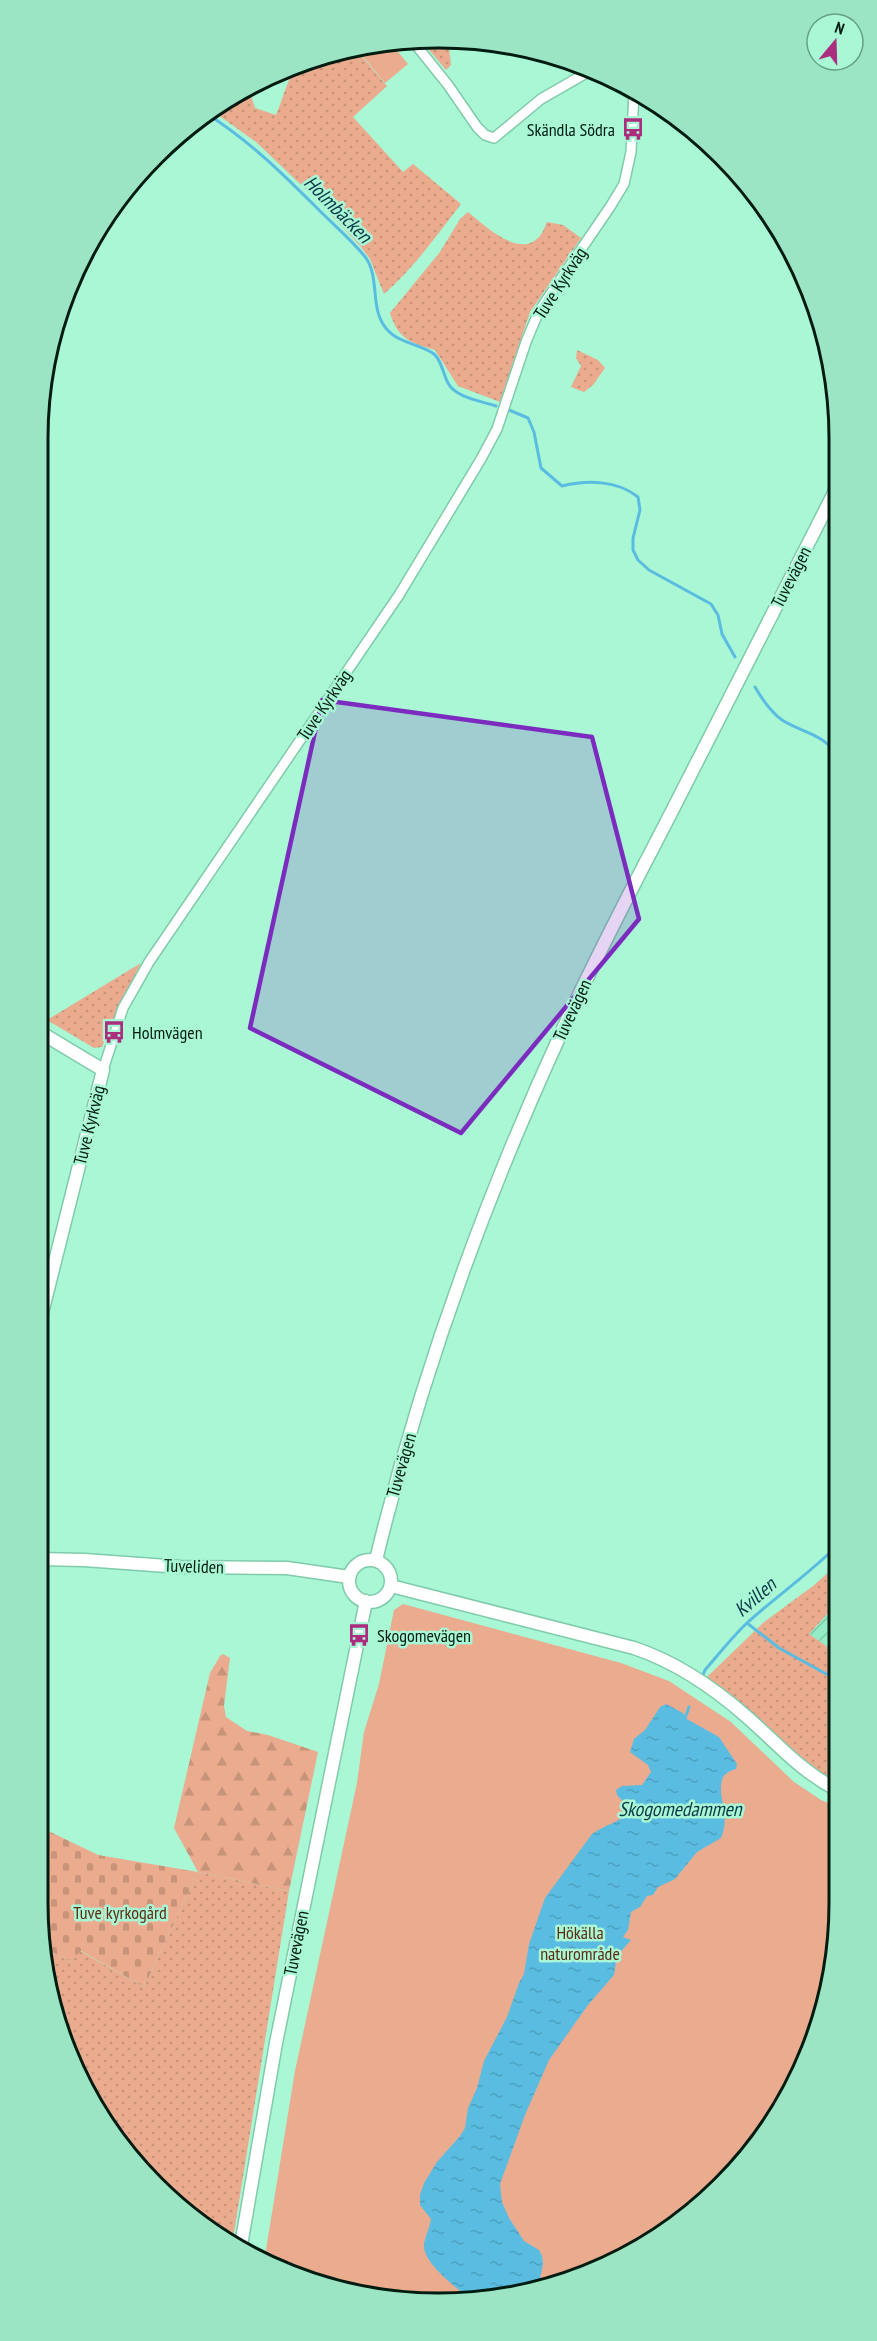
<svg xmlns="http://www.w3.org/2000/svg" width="877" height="2341" font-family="'PT Sans Narrow',sans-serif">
<defs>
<pattern id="industrial-furrows" width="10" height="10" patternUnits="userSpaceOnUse" patternTransform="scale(1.5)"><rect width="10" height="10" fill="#95ebc6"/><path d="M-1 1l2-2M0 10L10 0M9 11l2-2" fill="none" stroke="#7fc9a9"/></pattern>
<pattern id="grass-dots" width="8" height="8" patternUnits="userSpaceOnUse" patternTransform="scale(1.5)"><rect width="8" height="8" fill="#eaab8e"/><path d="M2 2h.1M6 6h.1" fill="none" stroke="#c79379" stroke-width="1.8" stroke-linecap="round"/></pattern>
<pattern id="forest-firs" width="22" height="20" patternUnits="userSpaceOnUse" patternTransform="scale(1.5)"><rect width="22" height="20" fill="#eaab8e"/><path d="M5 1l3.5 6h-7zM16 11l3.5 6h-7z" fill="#c79379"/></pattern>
<pattern id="cemetery-stones" width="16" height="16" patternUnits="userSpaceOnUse" patternTransform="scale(1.5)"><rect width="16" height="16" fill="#eaab8e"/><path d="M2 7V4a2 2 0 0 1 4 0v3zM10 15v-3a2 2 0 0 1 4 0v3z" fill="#c79379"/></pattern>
<pattern id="water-ripples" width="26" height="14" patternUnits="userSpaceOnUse" patternTransform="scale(1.5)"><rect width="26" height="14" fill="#5abce1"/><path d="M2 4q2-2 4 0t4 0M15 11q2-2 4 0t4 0" fill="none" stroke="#4ca1c0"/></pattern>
</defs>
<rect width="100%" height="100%" fill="#a9f7d5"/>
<path fill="url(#industrial-furrows)" d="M 839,1601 L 839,1655 L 809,1634 Z"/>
<path fill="url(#grass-dots)" d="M 455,39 L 449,48 L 451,65 L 446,70 L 421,40 Z
M 355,48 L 387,86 L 353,117 L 403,172 L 413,164 L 461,204 C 436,236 414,268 384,294 L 370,259 L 361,247 L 316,199 L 256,142 L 211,110 L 248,87 L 255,108 L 276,115 C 282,102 289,72 300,63 C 311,55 342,51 355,48 Z
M 468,212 C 484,225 518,258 538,238 C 542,235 545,226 547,222 L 563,225 L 581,238 L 530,312 L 500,402 L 458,386 L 435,350 C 411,343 398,339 390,313 L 440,252 L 460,219 Z
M 577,350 L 598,360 L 605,368 L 593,385 L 584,392 L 571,387 L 581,366 L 576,358 Z
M 141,963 L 119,1006 L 102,1047 L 94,1048 L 47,1020 Z
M 839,1563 L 839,1601 L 809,1634 L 839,1655 L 839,1785 L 812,1768 L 706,1678 L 764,1622 L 813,1586 Z
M 198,1872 L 289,1891 L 232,2245 L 137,2167 L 91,2103 L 59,2032 L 45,1948 L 71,1962 L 80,1951 L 144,1987 Z"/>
<path fill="url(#forest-firs)" d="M 223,1654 L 230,1658 L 224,1706 L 226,1717 L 247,1731 L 268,1735 L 318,1752 L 289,1891 L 198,1872 L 174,1828 L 210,1673 L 220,1656 Z"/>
<path fill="url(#cemetery-stones)" d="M 38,1826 L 98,1855 L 198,1872 L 144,1987 L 81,1951 L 71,1962 L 45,1948 L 42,1928 L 43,1925 L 41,1923 L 38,1902 Z"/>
<path fill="#eaab8e" d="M 389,41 L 408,64 L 385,83 L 356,48 Z
M 403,1604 L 621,1663 L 669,1681 L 731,1722 L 794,1782 L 821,1800 L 839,1808 L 839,1903 L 826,2007 L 798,2080 L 757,2146 L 661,2236 L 592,2273 L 517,2296 L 386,2300 L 310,2282 L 264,2262 L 295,2071 L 357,1783 L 364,1732 L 379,1684 L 394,1610 Z"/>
<path fill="url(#water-ripples)" d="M 666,1704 L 683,1713 L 685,1718 L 719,1737 L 737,1764 L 736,1769 C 730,1771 724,1773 722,1780 C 717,1798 731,1814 721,1838 L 697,1852 L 675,1879 L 658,1887 L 653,1895 L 647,1896 L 640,1907 L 631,1912 L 628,1930 L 623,1937 L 631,1940 L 617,1956 L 614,1975 L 588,2005 L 549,2060 L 525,2115 L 500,2184 L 502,2202 L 509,2218 L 524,2241 L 539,2250 L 542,2256 L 543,2264 L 538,2289 L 517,2296 L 466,2296 C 454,2285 427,2266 424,2248 C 423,2240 430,2228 431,2219 L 420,2205 L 420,2195 L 424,2183 L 437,2162 L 460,2136 L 465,2128 L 468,2108 L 477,2088 L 484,2061 L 507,2017 L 519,1983 L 524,1974 L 529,1944 L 545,1898 L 592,1834 C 604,1825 623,1822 630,1809 L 617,1795 L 616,1790 L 622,1786 L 642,1785 L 651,1772 L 648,1765 L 630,1752 L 634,1739 L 645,1730 L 660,1707 Z"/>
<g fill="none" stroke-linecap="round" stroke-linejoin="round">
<path stroke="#5abce1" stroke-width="3" d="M 207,114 C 250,141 285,176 321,212 C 336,227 353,241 366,258 C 379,277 371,305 383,324 C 395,344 417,342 434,354 C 442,361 443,374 448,383 C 456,398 481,401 496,406
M 509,410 L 528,418 L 534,432 L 541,468 L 562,486 C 587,480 617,480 638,497 L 640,510 L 633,538 L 633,550 L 638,560 L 649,570 L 711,604 L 718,615 L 722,634 L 735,657
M 755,687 C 762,699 771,712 782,720 C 803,733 821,733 837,754
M 747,1623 L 779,1648 L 839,1681
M 702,1677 L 705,1670 C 719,1654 732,1637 748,1622 C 778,1595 810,1573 839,1544
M 684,1721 L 689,1707"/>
<g stroke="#7fcbab" stroke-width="12">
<path id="street" d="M 412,40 L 448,85 L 477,127 L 485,135 L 494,138 L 541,99 L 588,72
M 607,80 L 633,95
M 103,1070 L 123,1008 L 149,962 L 399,595 L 481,459 L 497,429 L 526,342 L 539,311 L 610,207 L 624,184 L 631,152 L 634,93"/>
</g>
<g stroke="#7fcbab" stroke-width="15">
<path id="secondary" d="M 38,1031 L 103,1070 L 38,1329
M 38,1559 L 84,1560 L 181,1567 L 287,1568 L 349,1577
M349 1581a21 21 0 1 1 42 0a21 21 0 1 1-42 0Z
M 376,1560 C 420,1378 484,1200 563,1029 C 596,956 634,885 671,813 C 726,705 781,597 836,489
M 391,1586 L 634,1648 C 676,1662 714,1688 747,1717 C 779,1745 800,1771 839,1791
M 240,2251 L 276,2043 L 366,1601"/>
</g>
<use href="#street" stroke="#fff" stroke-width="9"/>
<use href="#secondary" stroke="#fff" stroke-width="12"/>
</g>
<path fill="#7b2cbf" fill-opacity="0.2" stroke="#7b2cbf" stroke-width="4.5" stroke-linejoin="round" d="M 322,700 L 592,737 L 639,919 L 461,1133 L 250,1028 Z"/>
<defs>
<g id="bus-bare" transform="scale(1.8)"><path d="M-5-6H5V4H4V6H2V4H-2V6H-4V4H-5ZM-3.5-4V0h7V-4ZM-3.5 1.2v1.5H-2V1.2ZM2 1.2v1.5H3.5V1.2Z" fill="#aa2d7e" stroke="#a9f7d5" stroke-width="2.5" paint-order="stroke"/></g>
</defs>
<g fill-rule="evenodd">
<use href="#bus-bare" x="633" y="129"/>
<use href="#bus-bare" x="114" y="1032"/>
<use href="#bus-bare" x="359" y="1635"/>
</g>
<g text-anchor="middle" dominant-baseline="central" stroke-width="5" stroke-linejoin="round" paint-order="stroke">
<g font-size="18" fill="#001c10" stroke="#a9f7d5" text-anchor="start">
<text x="615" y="129" text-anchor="end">Skändla Södra</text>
<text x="132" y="1032">Holmvägen</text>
<text x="377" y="1635">Skogomevägen</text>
</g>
<g font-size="18" fill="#001c10" stroke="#a9f7d5">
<text transform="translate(560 283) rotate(-57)">Tuve Kyrkväg</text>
<text transform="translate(791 577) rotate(-63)">Tuvevägen</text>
<text transform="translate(324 705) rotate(-56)">Tuve Kyrkväg</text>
<text transform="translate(572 1010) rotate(-65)">Tuvevägen</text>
<text transform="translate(89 1125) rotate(-76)">Tuve Kyrkväg</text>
<text transform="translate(401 1465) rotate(-74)">Tuvevägen</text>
<text transform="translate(194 1566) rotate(2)">Tuveliden</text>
<text transform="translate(296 1943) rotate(-79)">Tuvevägen</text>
</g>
<g font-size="18" fill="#5d2c13" stroke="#a9f7d5">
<text x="120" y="1912">Tuve kyrkogård</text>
<text x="580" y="1932">Hökälla<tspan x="580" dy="21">naturområde</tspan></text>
</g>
<g font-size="20" font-style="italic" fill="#0b3848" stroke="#a9f7d5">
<text transform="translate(338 209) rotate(45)">Holmbäcken</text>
<text transform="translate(755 1597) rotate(-41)">Kvillen</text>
<text x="680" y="1809">Skogomedammen</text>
</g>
</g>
<path d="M0 0H877V2341H0ZM438 48H439A390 390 0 0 1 829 438V1903A390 390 0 0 1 439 2293H438A390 390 0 0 1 48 1903V438A390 390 0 0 1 438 48Z" fill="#9be5c5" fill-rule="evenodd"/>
<path fill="none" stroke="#001c10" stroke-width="3" d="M438 48H439A390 390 0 0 1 829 438V1903A390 390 0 0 1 439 2293H438A390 390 0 0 1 48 1903V438A390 390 0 0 1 438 48Z"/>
<g transform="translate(835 42) rotate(19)"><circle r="28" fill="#a9f7d5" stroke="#659f86" stroke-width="1.5"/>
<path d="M0-4.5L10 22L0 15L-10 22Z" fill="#aa2d7e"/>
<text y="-9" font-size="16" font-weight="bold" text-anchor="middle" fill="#001c10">N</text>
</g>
</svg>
